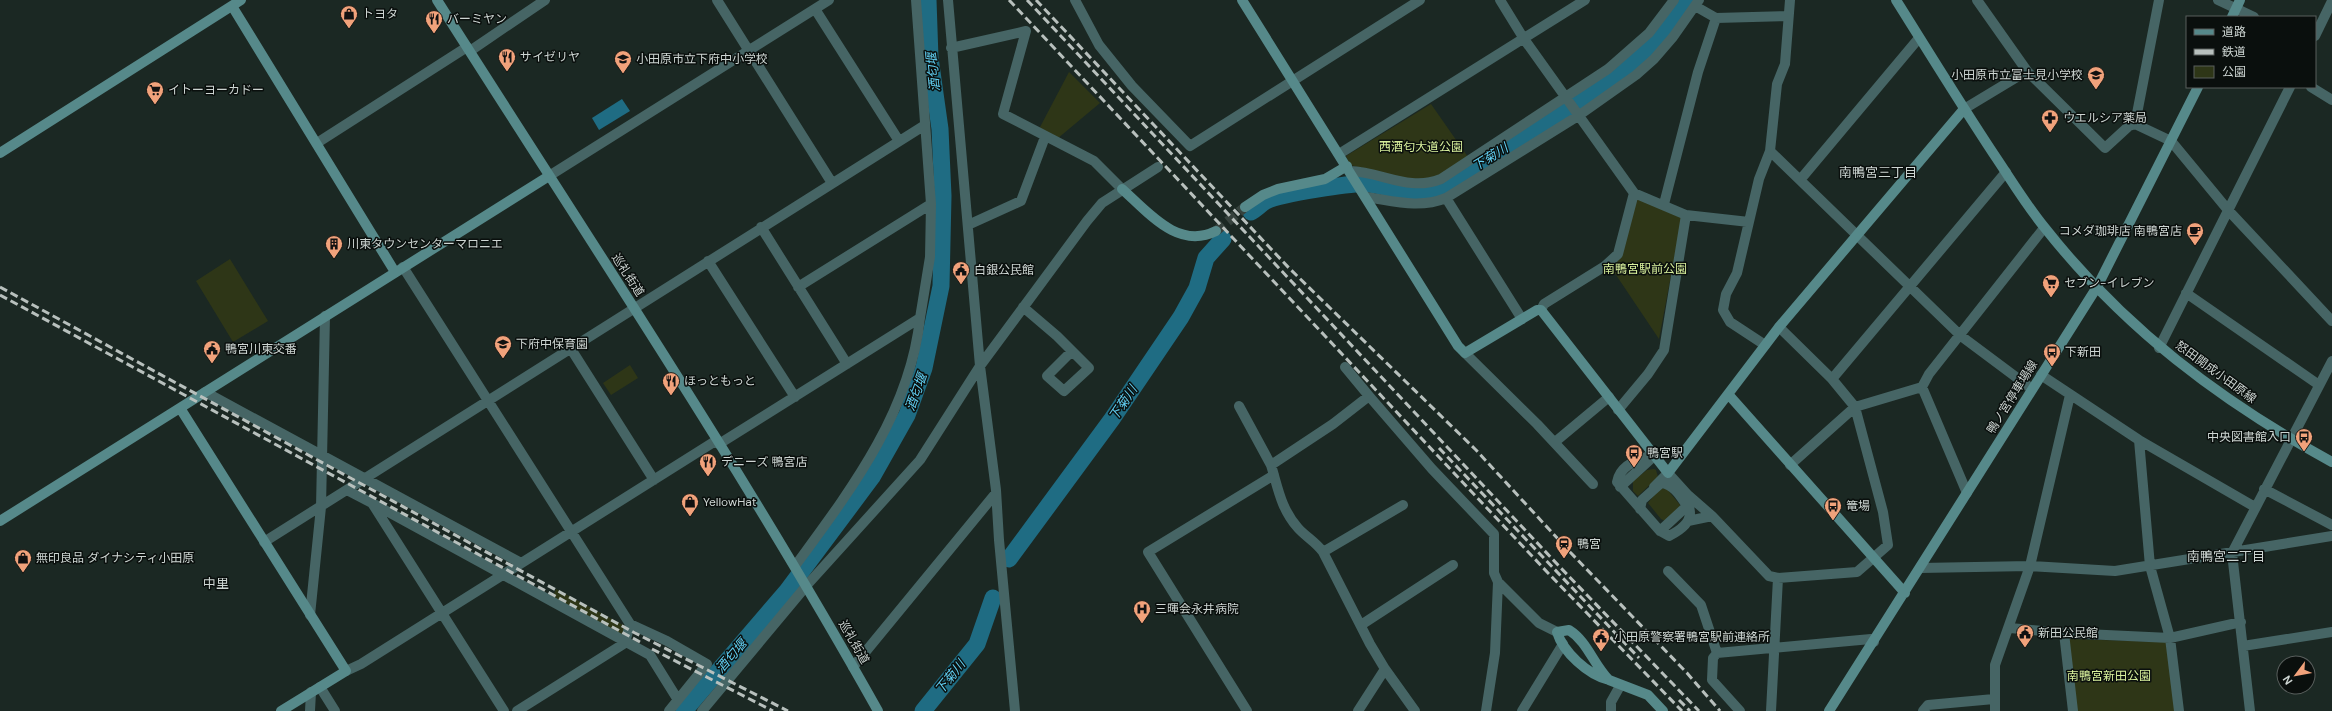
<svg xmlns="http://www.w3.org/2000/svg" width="2332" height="711" font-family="'DM Sans','Noto Sans JP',sans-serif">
<rect width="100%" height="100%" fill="#1b2823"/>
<path fill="#2e3617" d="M 1069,72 L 1100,103 L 1057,139 L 1039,129 Z
M 1431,104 L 1468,157 L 1436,177 L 1415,181 L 1350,165 L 1346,156 Z
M 1636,198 L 1682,217 L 1659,339 L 1610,266 Z
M 230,259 L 268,321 L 233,342 L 196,281 Z
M 630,365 L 638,378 L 611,395 L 603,383 Z
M 1654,469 L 1656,470 L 1658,477 L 1638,496 L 1633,491 L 1633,481 L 1647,470 Z
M 1660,488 L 1667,489 L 1680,505 L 1680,508 L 1665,521 L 1661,519 L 1648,503 Z
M 556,589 L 627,627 L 624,641 L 551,601 Z
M 2069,639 L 2167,642 L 2175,711 L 2077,711 Z"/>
<path fill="#1f6c83" d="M 622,99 L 630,111 L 599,130 L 592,118 Z"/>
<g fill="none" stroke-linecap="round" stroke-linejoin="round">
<path stroke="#1f6c83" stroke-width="17" d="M 1251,212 C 1256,209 1261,204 1266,201 C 1280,194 1354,182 1369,184 C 1400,188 1408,199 1441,189 L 1623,73 C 1649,51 1669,28 1688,0
M 1009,559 L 1112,419 L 1181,317 L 1197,288 L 1206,258 L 1223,239
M 684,711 L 787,591 L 872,477 L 907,415 L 924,368 L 941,286 L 943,196 L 940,129 L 930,58 L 928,0
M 923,711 L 977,644 L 993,598"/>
<path stroke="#36423d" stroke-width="10" stroke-dasharray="10 5" stroke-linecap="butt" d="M 1216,231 L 1245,207"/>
<path stroke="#466565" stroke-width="10" d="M 717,0 L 832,183
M 948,0 L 980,366 L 996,490 L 999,540 L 1015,711
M 1075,0 L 1099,45 L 1132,86 L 1190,146 L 1420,0
M 1500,0 L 1524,39 L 1634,193 L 1686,215 L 1749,222
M 1977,0 L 2027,71 L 2105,148 L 2129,126 L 2135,124
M 2159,0 L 2135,124 L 2171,141 L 2228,210 L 2332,321
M 2218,0 L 2254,17
M 1695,6 L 1716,18
M 815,9 L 899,141
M 2315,36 L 2332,1
M 951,48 L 1026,31 L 1003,114 L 1094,161 L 1122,189
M 470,51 L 545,0
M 2311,87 L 2332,100
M 1964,109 L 2027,71
M 317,143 L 467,47
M 1770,151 L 1961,336 L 2032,389
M 1339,154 L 1585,0
M 1350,171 C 1382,172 1409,192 1441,179 L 1608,69 L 1649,33 L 1674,0
M 549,176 L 829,0
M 1800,180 L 1919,38
M 1366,197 C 1394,201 1419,209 1446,198 L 1578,116 L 1636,75 L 1654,59 L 1673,37 L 1699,0
M 1446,198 L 1522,319
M 1664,204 L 1698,72 L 1716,18 L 1788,16
M 968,225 L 1021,201 L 1045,137
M 761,227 L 847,364
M 708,261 L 795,397
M 403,267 L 630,624 L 667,641 L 707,664 L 669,711
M 798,287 L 931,204
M 2186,293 L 2319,385
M 1023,307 L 1057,336 L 1089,368 L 1064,391 L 1047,376 L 1072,351
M 1541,310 L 1544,304 L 1605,266 L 1618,254 L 1634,193
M 1765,345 L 1730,322 L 1723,310 L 1726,294 L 1737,273 L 1759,179 L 1770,151 L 1777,84 L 1785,64 L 1790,0
M 2159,348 L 2290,87
M 571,349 L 654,480
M 1465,353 L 1537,424 L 1593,484
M 1345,367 L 1369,396
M 2041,375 L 2139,440 L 2255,507
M 1832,379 L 2006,172
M 205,392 L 521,563
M 1239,406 L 1271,465
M 1618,410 L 1648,374 L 1664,350 L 1686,215
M 2139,440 L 2150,566 L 2170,638 L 2179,711
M 1555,442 L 1609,397
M 719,444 L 920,318 L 930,257 L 931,204 L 916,0
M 1790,465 L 1855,407 L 1922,387
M 1620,487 L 1654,456
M 1654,487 L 1668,473 L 1688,495 C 1687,502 1690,508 1690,513 C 1690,524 1677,532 1669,536 L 1660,531 L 1617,482 C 1620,465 1640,458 1655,455
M 2264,489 L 2332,525
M 347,490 L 372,503 L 504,711
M 1967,493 L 1922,387 L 1929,374 L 2044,228
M 1688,495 L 1712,516 L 1769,576 L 1778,578 L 1857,572 L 1888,545 L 1883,512 L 1855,407 L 1832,379 L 1779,327
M 372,503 L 650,655 L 678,700
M 1640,509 L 1642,500 L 1661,483 C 1674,484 1681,497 1687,506 L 1660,531
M 1688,521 L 1712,516
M 264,542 L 925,125
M 1323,552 L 1403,505
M 795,566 C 850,491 910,413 920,318
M 1920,568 L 2030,566 L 2115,571 L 2332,536
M 1668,571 L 1701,605 L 1717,653 L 1713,658 L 1712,680 L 1740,711
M 1498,582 L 1539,623 L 1557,632
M 310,615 L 321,507 L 325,316
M 1361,625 L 1453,565
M 2010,628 L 2064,633
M 2243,646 L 2332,632
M 1717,653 L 1871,639 L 1874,642
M 853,667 L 996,493
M 1385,669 L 1415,711
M 346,671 L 361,664 L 717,440
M 320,687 L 335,711
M 310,711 L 311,692
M 517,711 L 625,643 L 630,624
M 702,711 L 807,585 L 920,460 L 980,366 L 1087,221 L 1102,203 L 1158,167
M 1247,711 L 1148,552 L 1274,475
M 1358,711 L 1385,669 L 1370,644 L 1323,552 C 1316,542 1306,537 1298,528 C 1281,509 1278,488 1271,465 L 1333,424 L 1369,396 L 1432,469 L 1494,534 L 1494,573 L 1498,582 L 1495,653 L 1486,711
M 1522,711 L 1563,644
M 1611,711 L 1611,702 L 1620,686
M 1771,711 L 1778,578
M 1923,711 L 1928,705 L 1994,699
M 1995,711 L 1995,665 L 2030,566 L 2070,395
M 2073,711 L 2064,633 L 2170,638 L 2241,622
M 2250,711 L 2232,553 L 2332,361"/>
<path stroke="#56898a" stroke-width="10" d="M 437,0 C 586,235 742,468 878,711
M 1242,0 L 1458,346 L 1465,353 L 1537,310 L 1541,310 L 1668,473 L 1779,327 L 1964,109
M 1896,0 C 1928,51 1960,103 1993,153 C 2010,178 2026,205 2045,228 C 2124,328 2220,401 2332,462
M 232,6 L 395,272
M 2232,17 L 2240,0
M 0,153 L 241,0
M 1122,189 C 1149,213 1178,250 1216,231
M 1245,207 L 1263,195 L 1278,189 L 1325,179 L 1347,166
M 1728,394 L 1905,593
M 180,408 L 346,671 L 281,711
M 0,521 L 549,176
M 1569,630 C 1588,642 1593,664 1609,680 C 1588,675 1563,652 1557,632 Z
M 1609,680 L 1648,695 L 1663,711
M 1829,711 L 2097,287 L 2198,87"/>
<path stroke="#b8c0bd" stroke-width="3" stroke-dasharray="8 4" stroke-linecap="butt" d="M 1009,0 L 1548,573 L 1682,711
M 1027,0 L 1558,565 L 1699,711
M 1036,0 L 1289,268 L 1476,450 L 1570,552 L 1687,673 L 1720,711
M 0,287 L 635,633 L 788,711
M 0,295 L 640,642
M 1439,448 L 1639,658
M 652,649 L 773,711
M 1679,700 L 1690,711"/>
</g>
<defs>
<g id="shop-pin" transform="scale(0.9)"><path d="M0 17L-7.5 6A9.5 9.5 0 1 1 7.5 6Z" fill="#f1a27b" stroke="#0a0f0d"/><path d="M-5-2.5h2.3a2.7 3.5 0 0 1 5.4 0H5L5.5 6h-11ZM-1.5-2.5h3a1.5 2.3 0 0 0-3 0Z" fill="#111"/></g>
<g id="restaurant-pin" transform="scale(0.9)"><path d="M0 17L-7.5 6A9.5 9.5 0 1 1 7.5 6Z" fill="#f1a27b" stroke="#0a0f0d"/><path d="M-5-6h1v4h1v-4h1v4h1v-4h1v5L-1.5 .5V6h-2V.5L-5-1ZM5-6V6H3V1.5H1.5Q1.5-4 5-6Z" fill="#111"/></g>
<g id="school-pin" transform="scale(0.9)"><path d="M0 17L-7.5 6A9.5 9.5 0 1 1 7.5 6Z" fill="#f1a27b" stroke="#0a0f0d"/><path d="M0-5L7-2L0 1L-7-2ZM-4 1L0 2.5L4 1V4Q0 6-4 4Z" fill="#111"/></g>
<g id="supermarket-pin" transform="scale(0.9)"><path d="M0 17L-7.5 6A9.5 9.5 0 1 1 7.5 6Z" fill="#f1a27b" stroke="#0a0f0d"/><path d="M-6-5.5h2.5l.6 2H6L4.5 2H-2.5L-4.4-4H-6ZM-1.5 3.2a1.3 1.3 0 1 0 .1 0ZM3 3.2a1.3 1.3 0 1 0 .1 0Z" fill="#111"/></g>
<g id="pharmacy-pin" transform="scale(0.9)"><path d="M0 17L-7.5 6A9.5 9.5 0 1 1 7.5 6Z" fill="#f1a27b" stroke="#0a0f0d"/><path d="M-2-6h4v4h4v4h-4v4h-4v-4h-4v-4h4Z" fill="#111"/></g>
<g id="cafe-pin" transform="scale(0.9)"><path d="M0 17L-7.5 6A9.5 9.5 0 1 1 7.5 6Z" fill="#f1a27b" stroke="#0a0f0d"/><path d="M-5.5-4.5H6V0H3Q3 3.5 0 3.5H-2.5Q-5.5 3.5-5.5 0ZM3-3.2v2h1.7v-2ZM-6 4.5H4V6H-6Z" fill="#111"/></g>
<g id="building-pin" transform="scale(0.9)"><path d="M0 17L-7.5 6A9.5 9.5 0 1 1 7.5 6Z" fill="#f1a27b" stroke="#0a0f0d"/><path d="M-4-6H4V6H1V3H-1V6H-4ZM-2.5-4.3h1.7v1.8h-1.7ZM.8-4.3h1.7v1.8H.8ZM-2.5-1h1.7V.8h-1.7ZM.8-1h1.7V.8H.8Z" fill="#111"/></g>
<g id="civic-pin" transform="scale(0.9)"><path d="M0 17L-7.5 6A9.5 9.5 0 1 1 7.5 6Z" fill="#f1a27b" stroke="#0a0f0d"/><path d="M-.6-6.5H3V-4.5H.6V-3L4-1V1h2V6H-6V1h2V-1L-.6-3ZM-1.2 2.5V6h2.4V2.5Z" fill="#111"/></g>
<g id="bus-pin" transform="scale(0.9)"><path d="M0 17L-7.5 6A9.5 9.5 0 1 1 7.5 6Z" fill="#f1a27b" stroke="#0a0f0d"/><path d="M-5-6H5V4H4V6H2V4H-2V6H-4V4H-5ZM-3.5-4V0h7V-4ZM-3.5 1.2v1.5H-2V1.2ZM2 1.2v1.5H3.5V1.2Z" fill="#111"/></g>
<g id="station-pin" transform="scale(0.9)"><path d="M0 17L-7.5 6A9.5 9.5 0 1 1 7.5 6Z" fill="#f1a27b" stroke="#0a0f0d"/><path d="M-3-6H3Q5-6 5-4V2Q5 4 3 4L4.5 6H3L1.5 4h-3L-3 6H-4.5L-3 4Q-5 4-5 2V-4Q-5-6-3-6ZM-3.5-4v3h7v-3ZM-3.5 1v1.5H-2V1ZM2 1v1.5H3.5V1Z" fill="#111"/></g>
<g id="hospital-pin" transform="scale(0.9)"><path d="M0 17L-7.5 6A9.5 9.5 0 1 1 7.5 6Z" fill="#f1a27b" stroke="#0a0f0d"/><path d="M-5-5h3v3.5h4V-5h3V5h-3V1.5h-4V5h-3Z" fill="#111"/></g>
</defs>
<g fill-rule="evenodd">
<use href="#shop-pin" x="349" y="14"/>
<use href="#restaurant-pin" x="434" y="19"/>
<use href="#restaurant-pin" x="507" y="57"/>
<use href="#school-pin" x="623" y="59"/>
<use href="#school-pin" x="2096" y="75"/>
<use href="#supermarket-pin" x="155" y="90"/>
<use href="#pharmacy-pin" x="2050" y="118"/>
<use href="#cafe-pin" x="2195" y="231"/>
<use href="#building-pin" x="334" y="244"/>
<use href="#civic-pin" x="961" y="270"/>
<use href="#supermarket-pin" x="2051" y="283"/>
<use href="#school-pin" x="503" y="344"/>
<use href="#civic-pin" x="212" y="349"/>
<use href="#bus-pin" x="2052" y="352"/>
<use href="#restaurant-pin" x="671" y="381"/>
<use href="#bus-pin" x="2304" y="437"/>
<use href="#bus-pin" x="1634" y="453"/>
<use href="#restaurant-pin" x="708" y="462"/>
<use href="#shop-pin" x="690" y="502"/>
<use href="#bus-pin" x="1833" y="506"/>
<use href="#station-pin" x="1564" y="544"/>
<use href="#shop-pin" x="23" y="558"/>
<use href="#hospital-pin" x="1142" y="609"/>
<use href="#civic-pin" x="2025" y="633"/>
<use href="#civic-pin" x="1601" y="637"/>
</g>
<g text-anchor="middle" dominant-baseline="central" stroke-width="3" stroke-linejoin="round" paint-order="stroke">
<g font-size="12" fill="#cdd5d2" stroke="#0a0f0d" text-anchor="start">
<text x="362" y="14">トヨタ</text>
<text x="447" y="19">バーミヤン</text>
<text x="520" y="57">サイゼリヤ</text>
<text x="636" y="59">小田原市立下府中小学校</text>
<text x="2083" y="75" text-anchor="end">小田原市立富士見小学校</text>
<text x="168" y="90">イトーヨーカドー</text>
<text x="2063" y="118">ウエルシア薬局</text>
<text x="2182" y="231" text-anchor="end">コメダ珈琲店 南鴨宮店</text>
<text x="347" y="244">川東タウンセンターマロニエ</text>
<text x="974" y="270">白銀公民館</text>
<text x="2064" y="283">セブン-イレブン</text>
<text x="516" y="344">下府中保育園</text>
<text x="225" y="349">鴨宮川東交番</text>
<text x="2065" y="352">下新田</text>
<text x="684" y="381">ほっともっと</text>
<text x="2291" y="437" text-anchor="end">中央図書館入口</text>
<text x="1647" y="453">鴨宮駅</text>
<text x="721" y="462">デニーズ 鴨宮店</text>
<text x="703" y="502">YellowHat</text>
<text x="1846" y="506">篭場</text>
<text x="1577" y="544">鴨宮</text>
<text x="36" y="558">無印良品 ダイナシティ小田原</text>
<text x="1155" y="609">三暉会永井病院</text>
<text x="2038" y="633">新田公民館</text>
<text x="1614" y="637">小田原警察署鴨宮駅前連絡所</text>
</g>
<g font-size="12" fill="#d8f09c" stroke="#0a0f0d">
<text x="1421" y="147">西酒匂大道公園</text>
<text x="1645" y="269">南鴨宮駅前公園</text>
<text x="2109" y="676">南鴨宮新田公園</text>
</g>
<g font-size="12" fill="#cdd5d2" stroke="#0a0f0d">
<text transform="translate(628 275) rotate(57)">巡礼街道</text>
<text transform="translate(2216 372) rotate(36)">怒田開成小田原線</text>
<text transform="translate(2012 397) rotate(-58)">鴨ノ宮停車場線</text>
<text transform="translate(854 642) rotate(60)">巡礼街道</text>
</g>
<g font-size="13" font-style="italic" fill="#61cef1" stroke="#0a0f0d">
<text transform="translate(933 72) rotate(-96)">酒匂堰</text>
<text transform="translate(1490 157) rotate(-32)">下菊川</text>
<text transform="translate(916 392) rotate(-70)">酒匂堰</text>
<text transform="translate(1123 403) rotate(-56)">下菊川</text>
<text transform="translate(731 656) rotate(-49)">酒匂堰</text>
<text transform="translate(950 677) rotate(-51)">下菊川</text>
</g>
<g font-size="13" fill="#cdd5d2" stroke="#0a0f0d">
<text x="1878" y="172">南鴨宮三丁目</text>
<text x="2226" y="556">南鴨宮二丁目</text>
<text x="216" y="583">中里</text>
</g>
</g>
<rect x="2186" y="16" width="130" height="72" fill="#0a0f0d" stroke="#585e5c"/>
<rect x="2194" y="29" width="20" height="6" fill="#56898a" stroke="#585e5c"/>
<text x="2222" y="36" font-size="12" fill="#cdd5d2">道路</text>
<rect x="2194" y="49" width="20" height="6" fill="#b8c0bd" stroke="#585e5c"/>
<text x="2222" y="56" font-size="12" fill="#cdd5d2">鉄道</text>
<rect x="2194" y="66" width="20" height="12" fill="#2e3617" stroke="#585e5c"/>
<text x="2222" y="76" font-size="12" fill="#cdd5d2">公園</text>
<g transform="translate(2296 675) rotate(238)"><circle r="19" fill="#0a0f0d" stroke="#585e5c"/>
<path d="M0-3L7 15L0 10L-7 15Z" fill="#f1a27b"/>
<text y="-6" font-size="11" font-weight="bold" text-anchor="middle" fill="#cdd5d2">N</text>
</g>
</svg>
